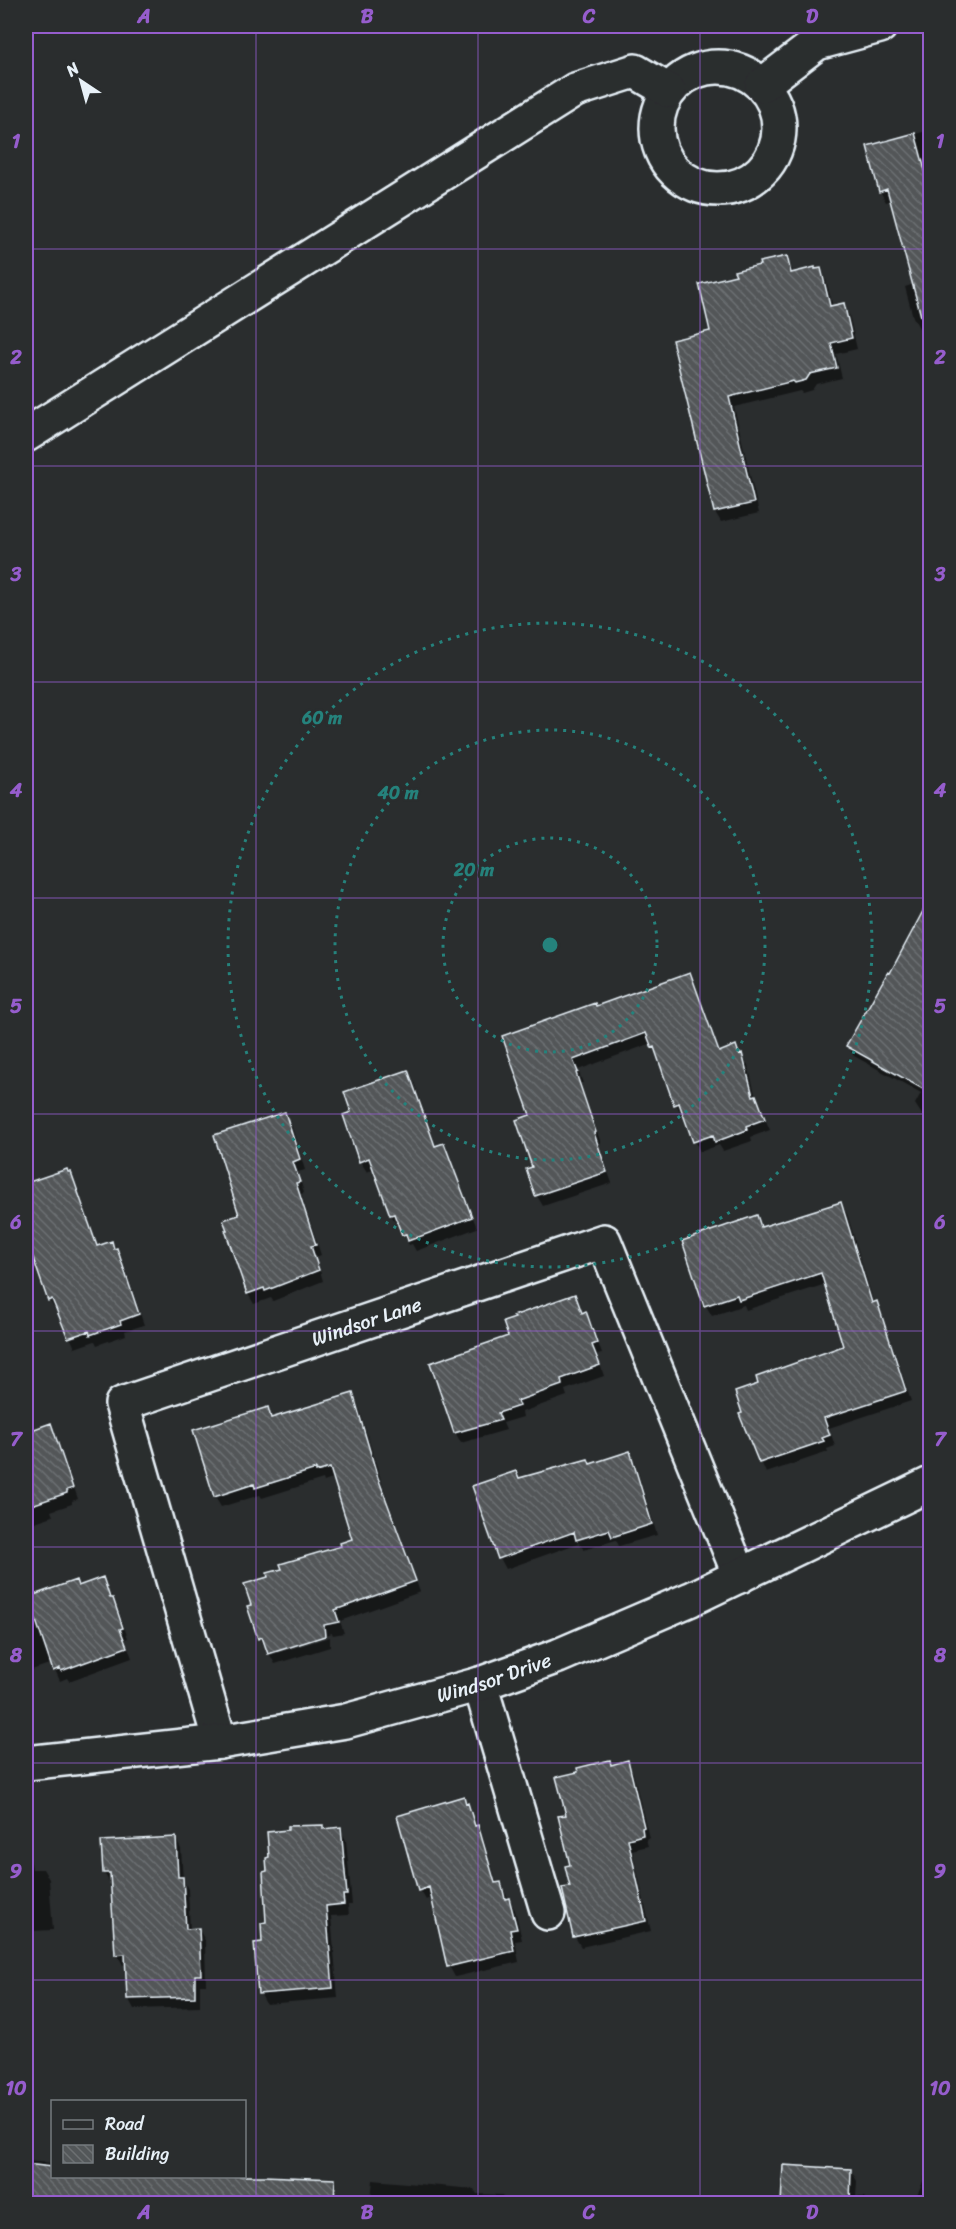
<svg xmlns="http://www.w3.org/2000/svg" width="956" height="2229" font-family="Sriracha,sans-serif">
<defs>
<pattern id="building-back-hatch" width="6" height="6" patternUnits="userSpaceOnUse" patternTransform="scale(1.5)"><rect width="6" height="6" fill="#535759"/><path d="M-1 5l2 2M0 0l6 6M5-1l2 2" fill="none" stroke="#6c7072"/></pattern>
</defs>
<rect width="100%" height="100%" fill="#2a2d2e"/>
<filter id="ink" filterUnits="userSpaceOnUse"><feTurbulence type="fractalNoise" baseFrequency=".0167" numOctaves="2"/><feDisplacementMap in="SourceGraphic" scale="12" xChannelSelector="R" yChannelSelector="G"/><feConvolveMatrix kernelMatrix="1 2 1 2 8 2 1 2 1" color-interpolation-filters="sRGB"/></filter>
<g filter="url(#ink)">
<path fill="#0007" d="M 930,130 L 930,324 L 919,328 L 913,317 L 905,287 L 914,284 L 892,200 L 886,202 L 880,191 L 868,147 Z
M 786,257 L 794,274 L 820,270 L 826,280 L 833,307 L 843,304 L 849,315 L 857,349 L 836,354 L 842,378 L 816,384 L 812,390 L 802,393 L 800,391 L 734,407 L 759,513 L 721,522 L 715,512 L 712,332 L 737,276 Z
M 930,902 L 930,1009 L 925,1019 L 930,1025 L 930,1124 L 926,1121 L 915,1104 L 921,1093 L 854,1056 L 848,1046 Z
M 689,974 L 695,985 L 720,1053 L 735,1047 L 748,1065 L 756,1098 L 770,1130 L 751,1137 L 752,1141 L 723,1151 L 719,1145 L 700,1152 L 684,1114 L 682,1115 L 676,1104 L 659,1057 L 652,1043 L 578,1070 L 583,1083 L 580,1083 L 601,1143 L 598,1144 L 612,1183 L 543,1206 L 537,1196 L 528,1170 L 534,1168 L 532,1116 L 596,1008 Z
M 407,1072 L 414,1082 L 436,1147 L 443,1145 L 449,1155 L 477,1228 L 416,1251 L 412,1244 L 409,1245 L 400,1224 L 397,1225 L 391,1215 L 374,1169 L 367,1172 L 360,1161 L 353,1113 Z
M 285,1114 L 291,1124 L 305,1170 L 298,1172 L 304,1193 L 301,1194 L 321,1255 L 316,1257 L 323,1281 L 273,1301 L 271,1298 L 254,1304 L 248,1294 L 241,1215 Z
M 66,1170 L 76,1184 L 98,1247 L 111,1243 L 122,1260 L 144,1325 L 125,1331 L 126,1335 L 97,1345 L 95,1341 L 75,1348 L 58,1310 L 56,1311 L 49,1300 L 37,1266 L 28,1269 L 26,1265 L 26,1185 Z
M 841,1203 L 847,1214 L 874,1304 L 876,1303 L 882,1314 L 911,1401 L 829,1428 L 835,1446 L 827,1449 L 828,1452 L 766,1473 L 741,1415 L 760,1385 L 845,1347 L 826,1284 L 746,1310 L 744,1305 L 712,1316 L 706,1306 L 684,1242 L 757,1217 L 763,1228 Z
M 574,1296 L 583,1314 L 585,1313 L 591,1323 L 602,1354 L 597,1355 L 604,1376 L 565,1390 L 567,1396 L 522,1412 L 523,1417 L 503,1423 L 506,1430 L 461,1443 L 455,1432 L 510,1337 Z
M 352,1395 L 358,1405 L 383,1487 L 420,1592 L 340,1621 L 344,1633 L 333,1635 L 332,1633 L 269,1653 L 259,1638 L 253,1606 L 270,1578 L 343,1547 L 353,1540 L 335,1478 L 324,1482 L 323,1479 L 262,1498 L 260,1495 L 221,1507 L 215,1497 L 267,1409 L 273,1419 Z
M 50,1425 L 56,1435 L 78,1499 L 72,1501 L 72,1504 L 51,1511 L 53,1516 L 26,1525 L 26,1433 Z
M 629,1453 L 635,1463 L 657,1535 L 619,1546 L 616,1540 L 584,1550 L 579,1543 L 506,1569 L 500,1558 L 519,1479 L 590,1465 Z
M 102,1579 L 118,1610 L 128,1638 L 125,1639 L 132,1658 L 69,1681 L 67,1678 L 60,1681 L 52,1663 L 26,1672 L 26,1599 L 75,1582 L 78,1587 Z
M 330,1637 L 330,1647 L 275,1664 L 270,1655 Z
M 627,1762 L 633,1773 L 649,1838 L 646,1839 L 648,1846 L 632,1850 L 651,1931 L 581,1947 L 575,1937 L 564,1890 L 572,1888 L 572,1866 L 567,1816 L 611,1766 Z
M 463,1798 L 483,1838 L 497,1885 L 500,1884 L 515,1910 L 522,1940 L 515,1941 L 519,1962 L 455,1977 L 449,1966 L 433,1898 L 426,1900 L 420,1890 Z
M 322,1826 L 324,1830 L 340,1829 L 346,1840 L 352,1905 L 348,1905 L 349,1915 L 331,1916 L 338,1998 L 266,2004 L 260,1993 L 264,1943 L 268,1923 L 268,1872 Z
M 175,1838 L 181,1849 L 183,1880 L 188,1889 L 190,1930 L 199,1930 L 205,1940 L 206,1985 L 200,1985 L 200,2007 L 134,2009 L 128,1998 L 127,1964 L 123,1965 L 117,1954 L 112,1883 L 110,1883 L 104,1873 Z
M 26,1853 L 31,1863 L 32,1869 L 43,1869 L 49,1879 L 53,1930 L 32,1931 L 32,1938 L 26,1939 Z
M 26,2161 L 52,2163 L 52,2176 L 371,2198 L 373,2180 L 474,2189 L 477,2194 L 502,2195 L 507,2204 L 26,2204 Z
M 851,2170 L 857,2181 L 856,2197 L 865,2197 L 869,2204 L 783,2204 Z
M 928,2170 L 930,2172 L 930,2204 L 913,2204 Z"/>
<path fill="url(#building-back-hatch)" stroke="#e8f1f8" stroke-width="1.5" d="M 915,133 L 926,174 L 930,172 L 930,314 L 921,316 L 887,189 L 879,192 L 867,146 Z
M 787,256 L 791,273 L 815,267 L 815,269 L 821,268 L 830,306 L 844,303 L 852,338 L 831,343 L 837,368 L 810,374 L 806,380 L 795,383 L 793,381 L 729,397 L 754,503 L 714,512 L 672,340 L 710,331 L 699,284 L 736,275 L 734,271 L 760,265 L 759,262 Z
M 930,898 L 930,1093 L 846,1046 L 888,972 L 890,973 Z
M 690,972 L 719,1052 L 736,1045 L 739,1054 L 742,1053 L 753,1096 L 756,1095 L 765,1119 L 746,1126 L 747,1130 L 715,1142 L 713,1135 L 693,1142 L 679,1103 L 674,1105 L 654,1047 L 652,1048 L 646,1033 L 573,1060 L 578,1072 L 576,1073 L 596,1132 L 594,1133 L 607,1172 L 535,1196 L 526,1169 L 532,1167 L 516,1120 L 530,1115 L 502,1036 L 595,1003 L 596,1006 Z
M 408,1070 L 435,1146 L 444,1143 L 472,1217 L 408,1241 L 406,1234 L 402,1235 L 394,1214 L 390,1215 L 369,1158 L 359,1162 L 343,1115 L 351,1112 L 344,1092 Z
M 285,1112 L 300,1159 L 293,1162 L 300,1182 L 296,1183 L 316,1245 L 311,1246 L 319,1270 L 265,1291 L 264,1288 L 247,1294 L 225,1230 L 227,1230 L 223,1220 L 239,1215 L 214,1135 Z
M 67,1169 L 68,1172 L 71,1172 L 97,1246 L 112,1241 L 114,1249 L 117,1248 L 139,1314 L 120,1321 L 121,1324 L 90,1335 L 89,1331 L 68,1338 L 52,1299 L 48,1301 L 32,1255 L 26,1257 L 26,1183 Z
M 841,1202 L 872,1303 L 877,1301 L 906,1391 L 824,1418 L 830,1435 L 822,1438 L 824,1441 L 759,1463 L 739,1414 L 742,1413 L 735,1392 L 758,1384 L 756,1377 L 843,1346 L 821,1273 L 739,1300 L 737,1295 L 704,1306 L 682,1241 L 757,1215 L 761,1227 Z
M 575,1294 L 582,1313 L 586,1311 L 597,1343 L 592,1345 L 600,1365 L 561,1379 L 562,1385 L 517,1401 L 519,1406 L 498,1413 L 501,1420 L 454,1433 L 430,1363 L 508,1336 L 503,1322 L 515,1318 L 513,1316 Z
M 353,1393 L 377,1475 L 416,1581 L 335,1610 L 339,1622 L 324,1625 L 325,1636 L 268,1654 L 262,1637 L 258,1639 L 247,1606 L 251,1605 L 244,1584 L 268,1577 L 267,1573 L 282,1569 L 280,1564 L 341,1546 L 340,1543 L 352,1539 L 330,1468 L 316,1472 L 316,1469 L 255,1488 L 254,1484 L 214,1497 L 193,1430 L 268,1407 L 271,1418 Z
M 51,1423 L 73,1488 L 67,1490 L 67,1493 L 26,1507 L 26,1432 Z
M 630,1451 L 652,1524 L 612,1537 L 609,1530 L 576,1540 L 574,1532 L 498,1559 L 472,1486 L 516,1471 L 519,1478 L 588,1459 L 590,1464 Z
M 103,1577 L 110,1598 L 113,1598 L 123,1628 L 120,1629 L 127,1647 L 61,1671 L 60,1668 L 53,1671 L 28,1597 L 76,1580 L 78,1586 Z
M 610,1760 L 611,1765 L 628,1760 L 644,1827 L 642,1828 L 643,1835 L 628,1839 L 646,1921 L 573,1937 L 562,1888 L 570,1887 L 565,1866 L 570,1865 L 558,1816 L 566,1815 L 556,1777 L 578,1772 L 577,1768 Z
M 464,1796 L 466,1804 L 468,1803 L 475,1826 L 478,1825 L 495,1883 L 501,1882 L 505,1899 L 509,1898 L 517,1929 L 510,1930 L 514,1951 L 447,1967 L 429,1887 L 418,1891 L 397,1816 Z
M 323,1825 L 323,1829 L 341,1827 L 347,1895 L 343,1895 L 344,1904 L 326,1906 L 333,1988 L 258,1994 L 254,1943 L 262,1942 L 261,1923 L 266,1922 L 263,1872 L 267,1871 L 266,1858 L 269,1857 L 267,1832 L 288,1830 L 288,1826 Z
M 176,1837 L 178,1877 L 183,1877 L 186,1929 L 199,1928 L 201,1975 L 195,1975 L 195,1997 L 127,1999 L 125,1954 L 115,1955 L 110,1873 L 103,1873 L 101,1841 Z
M 26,2164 L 52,2167 L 52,2176 L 264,2176 L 335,2179 L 334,2204 L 26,2204 Z
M 783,2165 L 851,2169 L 850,2204 L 781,2204 Z"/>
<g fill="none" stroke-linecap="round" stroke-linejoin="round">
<g stroke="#e8f1f8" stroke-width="38">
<g id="minor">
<circle cx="718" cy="128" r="61"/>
<path d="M 762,85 L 817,43 L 880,26"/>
<path d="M 26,435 L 575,90 L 635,71 L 669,91"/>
<path d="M 480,1684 L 548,1913"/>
<path id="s1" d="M 220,1742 L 122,1404 L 604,1241 L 740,1576"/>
<path id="s2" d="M 26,1763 L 220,1742 L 346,1721 L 480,1684 L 558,1656 L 691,1599 L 930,1484"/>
</g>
</g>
<use href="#minor" stroke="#2a2d2e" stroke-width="33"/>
</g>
</g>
<path fill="none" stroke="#965dcd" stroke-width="1.5" stroke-opacity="0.55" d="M 256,26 L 256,2204M 478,26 L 478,2204M 700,26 L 700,2204M 26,249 L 930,249M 26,466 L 930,466M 26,682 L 930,682M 26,898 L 930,898M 26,1114 L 930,1114M 26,1331 L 930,1331M 26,1547 L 930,1547M 26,1763 L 930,1763M 26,1980 L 930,1980"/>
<g fill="none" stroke="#25827c" stroke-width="3" stroke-dasharray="3 6">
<circle cx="550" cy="945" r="107"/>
<circle cx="550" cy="945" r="215"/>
<circle cx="550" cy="945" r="322"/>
</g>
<g text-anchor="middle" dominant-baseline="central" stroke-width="5" stroke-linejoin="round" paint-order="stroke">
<g font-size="20" fill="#e8f1f8" stroke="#2a2d2e">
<text stroke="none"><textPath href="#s1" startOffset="610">Windsor Lane</textPath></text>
<text stroke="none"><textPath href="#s2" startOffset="477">Windsor Drive</textPath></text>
</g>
</g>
<circle cx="550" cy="945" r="9" fill="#25827c" stroke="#2a2d2e" stroke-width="3"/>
<g font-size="18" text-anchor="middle" font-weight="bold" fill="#25827c" stroke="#2a2d2e" stroke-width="5" stroke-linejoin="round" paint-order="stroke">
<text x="322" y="724">60 m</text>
<text x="398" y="799">40 m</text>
<text x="474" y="876">20 m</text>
</g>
<rect width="956" height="2229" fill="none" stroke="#2a2d2e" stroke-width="66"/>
<rect x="51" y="2100" width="195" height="78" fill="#2a2d2e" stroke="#767b7f" stroke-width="1.5"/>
<rect x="63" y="2120" width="30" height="9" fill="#2a2d2e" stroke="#767b7f" stroke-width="1.5"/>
<text x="105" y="2130" font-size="18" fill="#e8f1f8">Road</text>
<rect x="63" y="2145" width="30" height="18" fill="url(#building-back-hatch)" stroke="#767b7f" stroke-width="1.5"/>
<text x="105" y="2160" font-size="18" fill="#e8f1f8">Building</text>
<g transform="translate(81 81) rotate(324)" stroke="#2a2d2e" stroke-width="4.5" paint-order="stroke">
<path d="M0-4.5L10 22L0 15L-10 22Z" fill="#e8f1f8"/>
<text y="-9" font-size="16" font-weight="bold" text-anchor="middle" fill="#e8f1f8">N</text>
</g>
<rect x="33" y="33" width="890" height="2163" fill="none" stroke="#965dcd" stroke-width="2"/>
<g font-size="20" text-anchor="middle" font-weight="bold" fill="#965dcd">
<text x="144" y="23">A</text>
<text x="367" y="23">B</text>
<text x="589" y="23">C</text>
<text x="812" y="23">D</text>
<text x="16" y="148">1</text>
<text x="940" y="148">1</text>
<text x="16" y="364">2</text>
<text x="940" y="364">2</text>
<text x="16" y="581">3</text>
<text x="940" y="581">3</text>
<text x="16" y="797">4</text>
<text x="940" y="797">4</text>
<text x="16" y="1013">5</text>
<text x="940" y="1013">5</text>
<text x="16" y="1229">6</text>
<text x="940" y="1229">6</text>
<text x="16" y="1446">7</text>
<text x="940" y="1446">7</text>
<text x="16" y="1662">8</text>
<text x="940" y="1662">8</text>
<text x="16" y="1878">9</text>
<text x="940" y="1878">9</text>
<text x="16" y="2095">10</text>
<text x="940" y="2095">10</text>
<text x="144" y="2219">A</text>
<text x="367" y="2219">B</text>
<text x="589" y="2219">C</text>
<text x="812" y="2219">D</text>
</g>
</svg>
